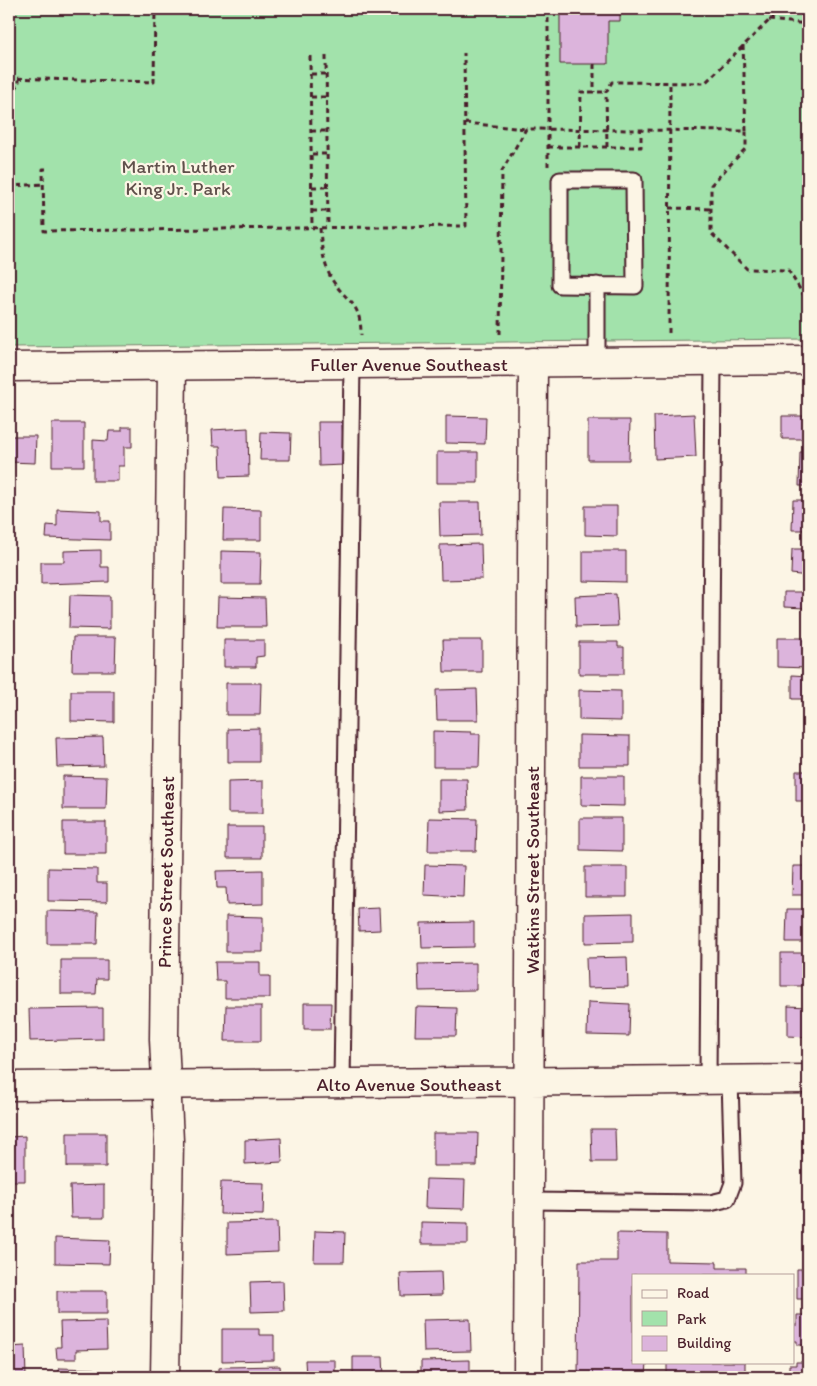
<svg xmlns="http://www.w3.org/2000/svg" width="817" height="1386" font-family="Itim,sans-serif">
<rect width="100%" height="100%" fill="#fcf5e5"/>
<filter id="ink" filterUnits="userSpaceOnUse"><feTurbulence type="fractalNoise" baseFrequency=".02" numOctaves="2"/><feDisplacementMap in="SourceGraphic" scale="10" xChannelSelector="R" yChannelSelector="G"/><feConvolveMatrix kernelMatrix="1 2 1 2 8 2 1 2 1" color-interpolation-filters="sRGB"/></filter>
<g filter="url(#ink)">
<path fill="#a2e2ab" stroke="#76806b" d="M 9,9 L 808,9 L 808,339 L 9,347 Z"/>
<path fill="#dcb4dc" stroke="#4a1f2b" d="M 560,9 L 620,9 L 620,21 L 608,21 L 608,64 L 560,64 Z
M 804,406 L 808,406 L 808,439 L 782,439 L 782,416 L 804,416 Z
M 694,414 L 696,457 L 655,459 L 654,416 Z
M 446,416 L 486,417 L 485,444 L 446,443 Z
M 588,420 L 630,420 L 629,460 L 588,460 Z
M 318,422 L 342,422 L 344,465 L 319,466 Z
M 52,423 L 84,423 L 84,466 L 52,466 Z
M 122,427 L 132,427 L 132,447 L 124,447 L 124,466 L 118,466 L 118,481 L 93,481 L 93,440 L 108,441 L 109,431 L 122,431 Z
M 248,428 L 249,476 L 221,477 L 220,446 L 213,446 L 212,430 Z
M 261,432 L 291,433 L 290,460 L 260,460 Z
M 9,436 L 36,436 L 35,463 L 9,462 Z
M 437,452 L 478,452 L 478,483 L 437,483 Z
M 800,452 L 808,452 L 808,486 L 799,486 Z
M 793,500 L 808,500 L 808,530 L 792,530 Z
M 439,502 L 480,502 L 481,535 L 440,536 Z
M 585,506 L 617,506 L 617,536 L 585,535 Z
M 57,509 L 101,511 L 101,521 L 110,521 L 110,540 L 46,538 L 47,525 L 57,526 Z
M 224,509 L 261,510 L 261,540 L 223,540 Z
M 481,544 L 482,579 L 441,580 L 440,545 Z
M 806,547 L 808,547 L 808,576 L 791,574 L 792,549 L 806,549 Z
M 101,550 L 101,567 L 109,567 L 109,582 L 41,584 L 41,562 L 64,562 L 64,551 Z
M 221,551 L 261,552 L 260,584 L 221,584 Z
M 583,551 L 626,551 L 626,582 L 583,581 Z
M 784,592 L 808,592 L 808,624 L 806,624 L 805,608 L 784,607 Z
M 616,594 L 618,626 L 576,627 L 575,596 Z
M 70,595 L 110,596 L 110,629 L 69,628 Z
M 218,597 L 265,598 L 266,627 L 217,627 Z
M 73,637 L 116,637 L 115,671 L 72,671 Z
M 777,638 L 808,638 L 808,668 L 777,667 Z
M 224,640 L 264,640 L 264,656 L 256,657 L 256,667 L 224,667 Z
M 443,640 L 482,640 L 482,672 L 444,672 Z
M 579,642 L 618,642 L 618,647 L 624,647 L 624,674 L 579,674 Z
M 792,675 L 808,676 L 808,709 L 802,709 L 802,699 L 792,699 Z
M 226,683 L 261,683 L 260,715 L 226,715 Z
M 477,689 L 478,720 L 437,720 L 436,690 Z
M 579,690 L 621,691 L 621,721 L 579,720 Z
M 71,691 L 114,691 L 114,722 L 71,721 Z
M 259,728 L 259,762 L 228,762 L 228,729 Z
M 805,728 L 808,728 L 808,758 L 805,758 Z
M 433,731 L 471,732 L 471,734 L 480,734 L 479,767 L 433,767 Z
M 579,735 L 630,736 L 630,766 L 579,766 Z
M 103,737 L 104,766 L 57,767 L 56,738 Z
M 796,771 L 808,771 L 808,801 L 796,801 Z
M 63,776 L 107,777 L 106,809 L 63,809 Z
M 581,776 L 624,776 L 624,806 L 581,805 Z
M 439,779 L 467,779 L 468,810 L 439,811 Z
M 263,781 L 263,813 L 228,813 L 228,782 Z
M 429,818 L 477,819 L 476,851 L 428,851 Z
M 580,818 L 622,818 L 622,851 L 580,850 Z
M 803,819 L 808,819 L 808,849 L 803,849 Z
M 63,822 L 106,822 L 106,854 L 63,854 Z
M 227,827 L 262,827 L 262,858 L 227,858 Z
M 805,860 L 808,860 L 808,895 L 792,895 L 793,866 L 805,866 Z
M 425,865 L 464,866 L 463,897 L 424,895 Z
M 585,867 L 627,867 L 627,897 L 585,897 Z
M 48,868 L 97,869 L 97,883 L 107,883 L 107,902 L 48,901 Z
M 263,870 L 263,904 L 227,905 L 226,888 L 217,888 L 216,871 Z
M 379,908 L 380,930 L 359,931 L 358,909 Z
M 787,909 L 808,909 L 808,942 L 786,942 Z
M 47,911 L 98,912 L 97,944 L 47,944 Z
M 633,913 L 633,942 L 585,943 L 585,914 Z
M 226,916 L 263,917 L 263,952 L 226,952 Z
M 474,922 L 474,947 L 422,948 L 421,923 Z
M 781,953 L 808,953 L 808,986 L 781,986 Z
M 627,957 L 628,987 L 587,988 L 586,958 Z
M 61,960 L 107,960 L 107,979 L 97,979 L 96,994 L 61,994 Z
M 215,962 L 260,962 L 260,976 L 270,976 L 270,998 L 225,998 L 225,981 L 216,981 Z
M 476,963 L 476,990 L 419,991 L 418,964 Z
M 588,1002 L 630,1004 L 629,1036 L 587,1035 Z
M 304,1003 L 331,1003 L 330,1029 L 304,1029 Z
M 226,1006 L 261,1006 L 261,1041 L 225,1041 Z
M 788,1006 L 808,1007 L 808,1037 L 788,1036 Z
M 416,1007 L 457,1008 L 456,1036 L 415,1036 Z
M 103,1008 L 103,1039 L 30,1041 L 29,1009 Z
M 591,1129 L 615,1129 L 616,1162 L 592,1162 Z
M 67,1133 L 106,1133 L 106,1167 L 67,1167 Z
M 433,1133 L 478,1133 L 477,1166 L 433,1166 Z
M 25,1136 L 25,1181 L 9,1181 L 9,1137 Z
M 281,1138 L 282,1162 L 245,1164 L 245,1140 Z
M 426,1179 L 465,1180 L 464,1209 L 425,1208 Z
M 221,1182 L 264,1183 L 263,1215 L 220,1214 Z
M 104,1185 L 104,1218 L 71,1218 L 70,1186 Z
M 277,1222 L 278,1252 L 227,1254 L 227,1223 Z
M 421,1222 L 468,1223 L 468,1244 L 421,1244 Z
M 315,1231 L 345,1232 L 344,1262 L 314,1262 Z
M 617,1233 L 667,1234 L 667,1261 L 717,1262 L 717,1268 L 746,1268 L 746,1275 L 633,1275 L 633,1362 L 647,1362 L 646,1377 L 578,1377 L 579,1261 L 617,1261 Z
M 55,1238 L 110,1240 L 109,1264 L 55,1263 Z
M 797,1269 L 808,1269 L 808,1299 L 797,1299 Z
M 441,1272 L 442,1295 L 401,1296 L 400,1273 Z
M 283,1281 L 284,1311 L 251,1312 L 250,1282 Z
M 57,1291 L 107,1291 L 107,1314 L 57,1314 Z
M 797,1315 L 808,1315 L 808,1345 L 797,1345 L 797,1341 L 793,1341 L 793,1325 L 797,1325 Z
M 470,1319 L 471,1351 L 424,1352 L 423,1320 Z
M 106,1321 L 107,1349 L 76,1350 L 76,1359 L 57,1359 L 56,1347 L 61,1347 L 60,1322 Z
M 222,1329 L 259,1329 L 259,1335 L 274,1335 L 274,1360 L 222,1361 Z
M 25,1346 L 26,1377 L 9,1377 L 9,1347 Z
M 353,1357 L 383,1357 L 384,1377 L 353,1377 Z
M 305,1360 L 335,1360 L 335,1377 L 306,1377 Z
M 470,1360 L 470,1377 L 421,1377 L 421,1361 Z
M 667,1362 L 745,1362 L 745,1377 L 667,1376 Z
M 796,1362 L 808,1362 L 808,1377 L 789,1377 L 789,1365 L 796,1365 Z
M 280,1366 L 281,1377 L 219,1377 L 219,1368 L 226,1367 Z
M 59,1368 L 94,1369 L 94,1377 L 58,1377 Z"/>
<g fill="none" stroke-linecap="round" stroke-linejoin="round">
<g stroke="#4a1f2b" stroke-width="19">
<path id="service" d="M 560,180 L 634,180 L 635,286 L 560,285 Z
M 597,362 L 597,285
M 708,1081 L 713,360
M 342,1084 L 352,364
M 530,1201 L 710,1203 L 727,1199 L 733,1183 L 730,1080"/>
</g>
<g stroke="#4a1f2b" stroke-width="31">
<path id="minor" d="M 9,1086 L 808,1079
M 165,1377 L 169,1141 L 164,1039 L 172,366
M 528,1377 L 533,362"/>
</g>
<g stroke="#4a1f2b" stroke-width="31">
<path id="tertiary" d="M 9,367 L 808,360"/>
</g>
<path stroke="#4a1f2b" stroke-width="3" stroke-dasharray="5 4" stroke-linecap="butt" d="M 548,9 L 548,166
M 769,20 L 808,24
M 743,45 L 746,131
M 310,56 L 312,228
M 326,56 L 328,227
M 594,64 L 594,92
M 311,74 L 326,74
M 9,78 L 154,82 L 155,9
M 9,97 L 19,84 L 19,79
M 311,97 L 326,97
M 465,123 L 526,129
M 311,131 L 327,131
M 548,147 L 641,147 L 641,130
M 580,147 L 581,92 L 606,92
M 607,147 L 606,92 L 612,82 L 705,83 L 781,9
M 312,154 L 327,154
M 46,169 L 43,169 L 44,231 L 466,226 L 464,53
M 9,186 L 44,184
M 312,187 L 328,187
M 669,208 L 711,209
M 312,211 L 328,211
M 320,228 C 321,245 323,262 331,278 C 346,303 361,300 361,335
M 669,333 L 670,83
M 500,334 L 502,171 L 526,129 L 746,131 L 746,148 L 711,185 L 711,233 L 747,269 L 788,270 L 808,302"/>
<use href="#service" stroke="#fcf5e5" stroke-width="15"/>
<use href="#minor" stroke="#fcf5e5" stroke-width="28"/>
<use href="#tertiary" stroke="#fcf5e5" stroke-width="28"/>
</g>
</g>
<g text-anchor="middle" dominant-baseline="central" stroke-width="4.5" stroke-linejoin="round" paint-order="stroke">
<g font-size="19" fill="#60504b" stroke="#fcf5e5">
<text x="178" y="166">Martin Luther<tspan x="178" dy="22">King Jr. Park</tspan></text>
</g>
<g font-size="19" fill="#4a1f2b" stroke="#fcf5e5">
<text x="409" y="364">Fuller Avenue Southeast</text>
<text transform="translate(532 870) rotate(-90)">Watkins Street Southeast</text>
<text transform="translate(166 872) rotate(-89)">Prince Street Southeast</text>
<text x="409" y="1084">Alto Avenue Southeast</text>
</g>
</g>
<rect width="817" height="1386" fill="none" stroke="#fcf5e5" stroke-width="30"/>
<rect x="15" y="15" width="787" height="1356" fill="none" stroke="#4a1f2b" stroke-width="2" filter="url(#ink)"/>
<rect x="632" y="1274" width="162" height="90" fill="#fcf5e5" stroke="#b59f9b"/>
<rect x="642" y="1290" width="25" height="8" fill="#fcf5e5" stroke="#b59f9b"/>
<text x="677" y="1298" font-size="15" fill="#4a1f2b">Road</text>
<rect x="642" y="1311" width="25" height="15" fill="#a2e2ab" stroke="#b59f9b"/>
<text x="677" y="1324" font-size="15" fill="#4a1f2b">Park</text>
<rect x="642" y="1336" width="25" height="15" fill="#dcb4dc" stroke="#b59f9b"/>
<text x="677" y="1348" font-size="15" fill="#4a1f2b">Building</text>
</svg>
